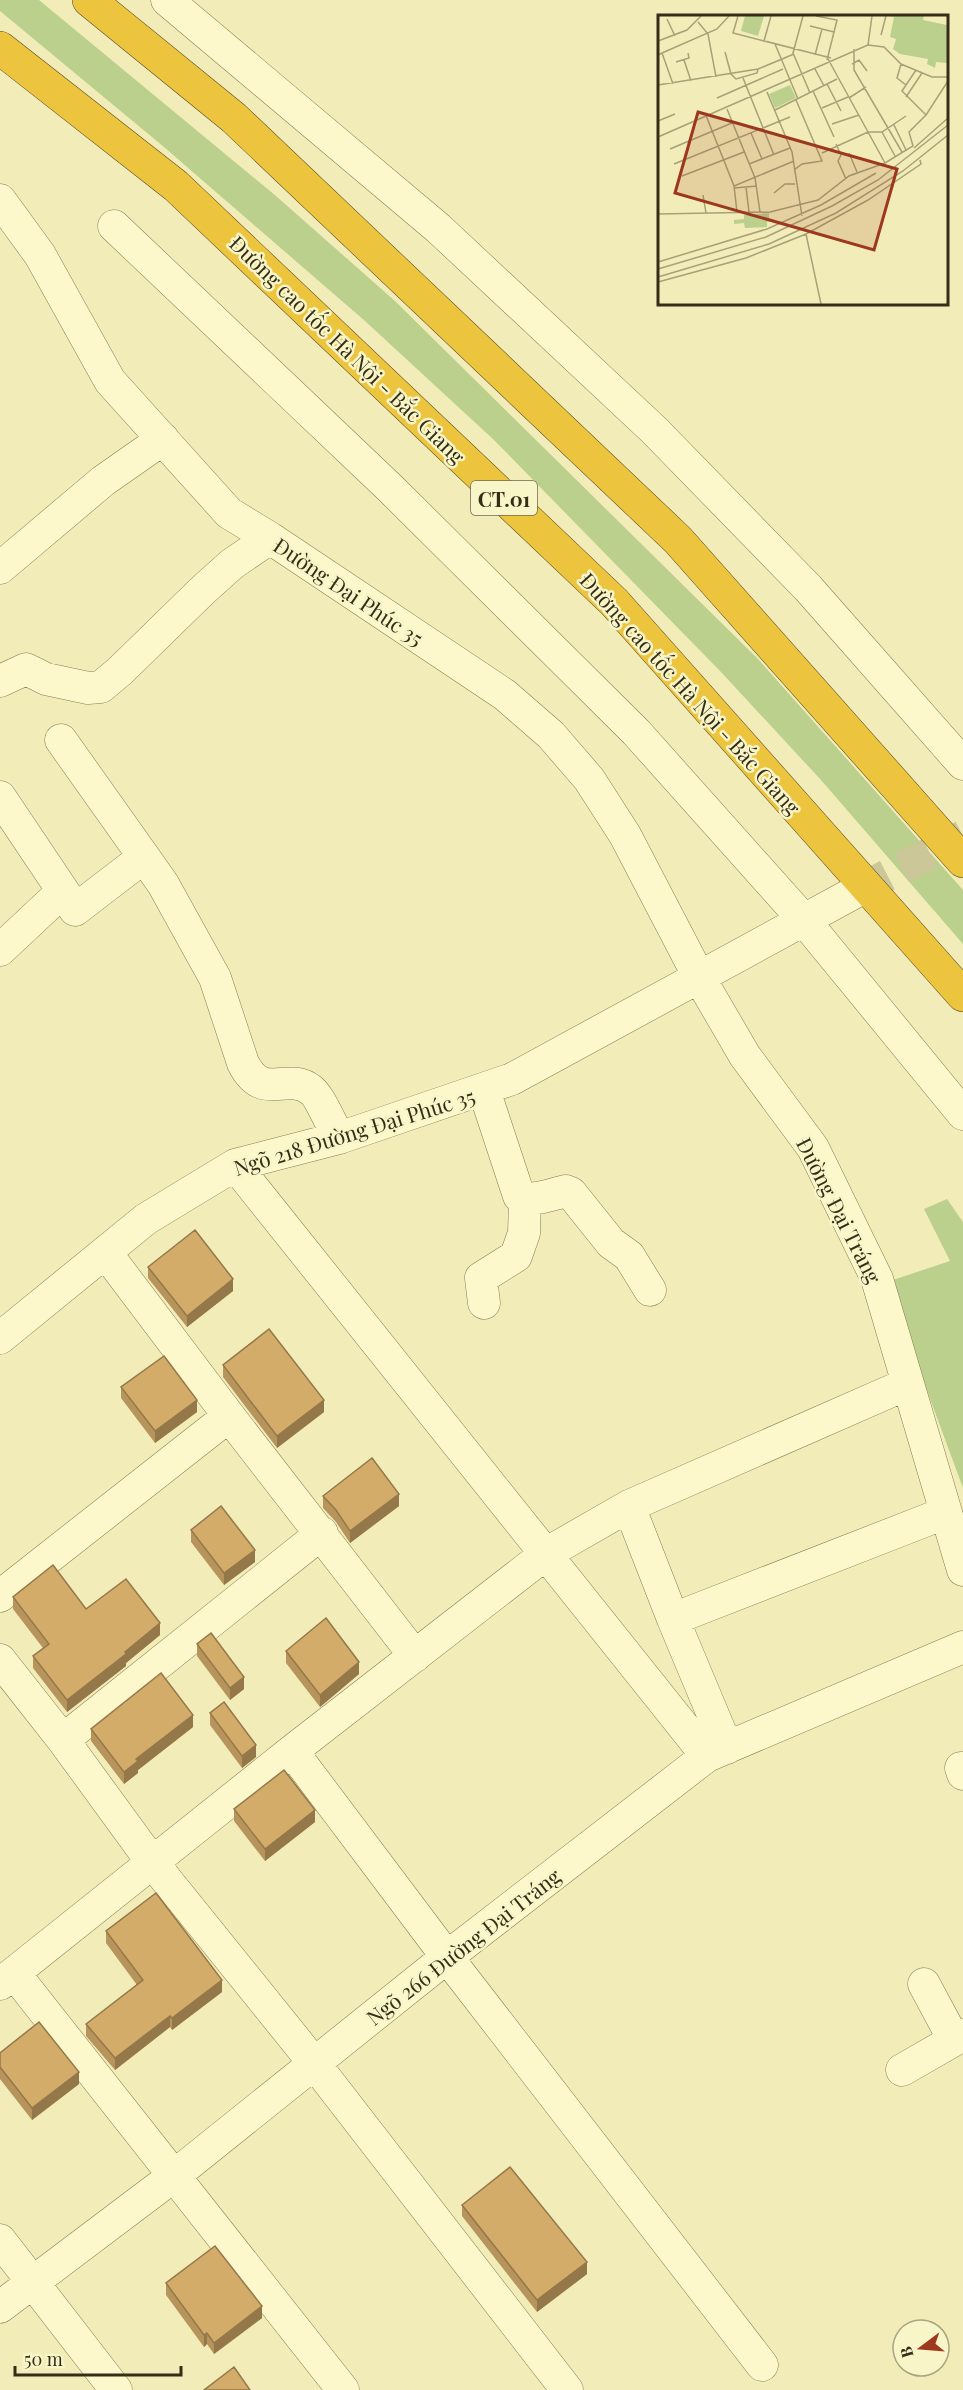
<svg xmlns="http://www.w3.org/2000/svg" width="963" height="2390" font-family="'Playfair Display',serif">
<rect width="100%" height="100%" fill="#f2edb8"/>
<path fill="#bad08c" d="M 0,0 L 39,0 L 276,196 L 395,301 L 758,659 L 963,890 L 963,944 L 821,780 L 721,672 L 494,440 L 365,321 L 164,147 L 0,11 Z
M 947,1199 L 963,1222 L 963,1488 L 887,1282 L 950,1261 L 924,1209 Z"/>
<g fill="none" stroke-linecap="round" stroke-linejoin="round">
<path stroke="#ccc798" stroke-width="32" stroke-dasharray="32 16" stroke-linecap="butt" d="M 859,890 L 963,836"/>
<g stroke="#897b52" stroke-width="33">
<path id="minor" d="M 167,0 L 438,228 L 654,430 L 808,588 L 963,764
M 0,200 L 40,255 L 110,381 L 229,513 L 270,538 L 505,695 L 551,735 L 589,779 L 625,835 L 699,977 L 745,1056 L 813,1148 L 877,1279 L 963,1570
M 114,226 L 389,487 L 636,732 L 804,920 L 963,1114
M 0,568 L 103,481 L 163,439
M 0,681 L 26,669 L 46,679 L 88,688 L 101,687 L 120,671 L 203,590 L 232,564 L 270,538
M 61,740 L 144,857
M 0,797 L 63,891
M 0,950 L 63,891 L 75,910 L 144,857 L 163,884 L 215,978 L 243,1063 C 263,1103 287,1071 311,1090 C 319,1095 333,1128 339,1138
M 484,1090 L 519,1196 C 531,1203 552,1194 566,1191 L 571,1193 L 611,1243 L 629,1256 L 650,1290
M 235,1165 L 707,1756
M 106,1253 L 229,1416 L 415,1656
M 484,1303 L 481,1278 L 516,1256 L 524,1233 L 525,1199
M 0,1338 L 146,1219 L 235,1165 L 339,1138 L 512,1079 L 859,890
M 629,1506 L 673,1619 L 727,1748
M 0,1596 L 229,1416
M 673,1619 L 945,1513
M 0,1660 L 63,1740 L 152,1862 L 314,2063 L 567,2390
M 63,1740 L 322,1533
M 292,1751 L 447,1957 L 762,2365
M 961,1768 L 963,1774
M 14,1973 L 343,2390
M 0,1984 L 292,1751 L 547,1553 L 629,1506 L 907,1384
M 924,1984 L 954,2040
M 902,2070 L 963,2035
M 0,2240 L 116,2390
M 0,2307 L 175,2175 L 447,1957 L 707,1756 L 963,1647"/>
</g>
<g stroke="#554727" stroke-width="34">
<path id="highway" d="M 89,0 L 234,118 L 678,540 L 963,861
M 0,48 L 176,186 L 614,602 L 963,995"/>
</g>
<use href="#minor" stroke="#fcf8cc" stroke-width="32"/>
<use href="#highway" stroke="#ecc43e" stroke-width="33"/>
</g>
<path fill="#b6945b" d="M 148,1267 L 233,1291 L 187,1327 L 148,1278 Z
M 223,1365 L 324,1412 L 277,1448 L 223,1377 Z
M 121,1387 L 197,1412 L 155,1443 L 121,1398 Z
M 323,1496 L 399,1506 L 350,1543 L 336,1522 L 323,1508 Z
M 191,1530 L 255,1562 L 224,1585 L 191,1542 Z
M 13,1597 L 86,1609 L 160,1635 L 126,1663 L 126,1666 L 67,1712 L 33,1668 L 33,1656 L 43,1648 L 13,1609 Z
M 197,1644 L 244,1689 L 230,1700 L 197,1656 Z
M 286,1651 L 359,1674 L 320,1707 L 286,1663 Z
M 210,1713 L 256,1757 L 242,1768 L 210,1725 Z
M 193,1727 L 138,1770 L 138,1773 L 124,1784 L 91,1741 L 91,1729 Z
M 234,1809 L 315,1822 L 265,1861 L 234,1821 Z
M 106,1931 L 222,1992 L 172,2030 L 170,2027 L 115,2070 L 86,2036 L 86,2024 L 137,1985 L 106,1943 Z
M 0,2053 L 79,2084 L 32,2120 L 0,2079 Z
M 462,2205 L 587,2274 L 537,2312 L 462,2216 Z
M 166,2283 L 262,2318 L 214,2354 L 207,2344 L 204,2347 L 166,2295 Z"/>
<path fill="#94784a" d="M 233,1279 L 233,1291 L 187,1327 L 187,1316 Z
M 197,1400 L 197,1412 L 155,1443 L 155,1431 Z
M 324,1400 L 324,1412 L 277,1448 L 277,1436 Z
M 399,1494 L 399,1506 L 350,1543 L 350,1531 Z
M 255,1550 L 255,1562 L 224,1585 L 224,1573 Z
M 160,1623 L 160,1635 L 126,1663 L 126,1666 L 67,1712 L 67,1700 Z
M 359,1662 L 359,1674 L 320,1707 L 320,1695 Z
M 244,1677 L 244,1689 L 230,1700 L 230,1688 Z
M 193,1715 L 193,1727 L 138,1770 L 138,1773 L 124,1784 L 124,1772 L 136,1759 Z
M 256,1745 L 256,1757 L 242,1768 L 242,1756 Z
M 315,1810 L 315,1822 L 265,1861 L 265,1849 Z
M 222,1980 L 222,1992 L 172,2030 L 172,2018 Z
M 170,2016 L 170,2027 L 115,2070 L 115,2058 Z
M 79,2072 L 79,2084 L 32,2120 L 32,2108 Z
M 587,2262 L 587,2274 L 537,2312 L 537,2300 Z
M 262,2306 L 262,2318 L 214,2354 L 214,2343 Z
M 207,2333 L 207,2344 L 204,2347 L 204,2335 Z"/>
<path fill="#d4ac6a" stroke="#94784a" stroke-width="1.5" d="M 195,1230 L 233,1279 L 187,1316 L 148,1267 Z
M 269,1329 L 324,1400 L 277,1436 L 223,1365 Z
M 164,1356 L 197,1400 L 155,1431 L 121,1387 Z
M 372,1458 L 399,1494 L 350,1531 L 336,1510 L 323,1496 Z
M 221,1506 L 255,1550 L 224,1573 L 191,1530 Z
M 53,1565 L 86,1609 L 126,1579 L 160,1623 L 125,1652 L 126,1654 L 67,1700 L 33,1656 L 49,1644 L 13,1597 Z
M 326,1618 L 359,1662 L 320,1695 L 286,1651 Z
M 211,1633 L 244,1677 L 230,1688 L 197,1644 Z
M 161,1673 L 193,1715 L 136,1759 L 138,1761 L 124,1772 L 91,1729 Z
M 224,1702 L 256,1745 L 242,1756 L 210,1713 Z
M 284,1770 L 315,1810 L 265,1849 L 234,1809 Z
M 156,1893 L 222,1980 L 172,2018 L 170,2016 L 115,2058 L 86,2024 L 143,1980 L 106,1931 Z
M 39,2022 L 79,2072 L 32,2108 L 0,2067 L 0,2053 Z
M 510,2167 L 587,2262 L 537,2300 L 462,2205 Z
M 215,2246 L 262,2306 L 214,2343 L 207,2333 L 204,2335 L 166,2283 Z
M 234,2367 L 250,2390 L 204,2390 Z"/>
<g text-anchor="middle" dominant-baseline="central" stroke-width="5" stroke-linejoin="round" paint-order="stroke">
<rect fill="#f8f5c8" stroke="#70694e" stroke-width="1.5" x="471" y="481" width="66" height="34" rx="4.5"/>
<g font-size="20" font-weight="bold" fill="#362d19">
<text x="504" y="498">CT.01</text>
</g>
<g font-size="21" fill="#362d19" stroke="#f8f5c8">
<text transform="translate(348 349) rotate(44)">Đường cao tốc Hà Nội - Bắc Giang</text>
<text transform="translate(349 591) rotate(34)">Đường Đại Phúc 35</text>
<text transform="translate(691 693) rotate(48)">Đường cao tốc Hà Nội - Bắc Giang</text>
<text transform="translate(354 1131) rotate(-17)">Ngõ 218 Đường Đại Phúc 35</text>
<text transform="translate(840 1210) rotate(63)">Đường Đại Tráng</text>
<text transform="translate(463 1946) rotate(-38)">Ngõ 266 Đường Đại Tráng</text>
</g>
</g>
<g transform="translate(658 15)">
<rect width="290" height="290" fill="#f2edb8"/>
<path d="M 87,1 L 106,1 L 100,21 L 83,16 ZM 230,1 L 266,1 L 265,5 L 289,10 L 289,48 L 278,47 L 277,53 L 269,49 L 270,44 L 242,39 L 235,34 L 238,24 L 232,22 L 236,2 ZM 132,70 L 138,83 L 117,93 L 111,79 ZM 111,198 L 111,203 L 117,205 L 109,207 L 109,212 L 87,213 L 86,208 L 76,209 L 76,205 L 86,204 L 86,200 Z" fill="#bad08c"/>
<path fill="none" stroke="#a7a078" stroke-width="1.5" d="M 80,1 L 75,18 L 173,43M 145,1 L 135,38 L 152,78M 158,1 L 179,5 L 169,45M 9,4 L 17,21M 40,7 L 50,19 L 58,62M 152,11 L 176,17M 223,20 L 228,1M 0,26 L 29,15 L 43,1M 106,26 L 113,1M 117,29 L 140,84M 210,30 L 226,32 L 243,49 L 274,62 L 290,62M 196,34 L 196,55 L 244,137M 67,37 L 73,59 L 78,64 L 99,58 L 100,54M 4,38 L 59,14 L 71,1M 0,40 L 4,38 L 15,69M 157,40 L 164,14M 170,44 L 227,148M 26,45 L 33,66M 18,47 L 31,43 L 30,38M 194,49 L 201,45 L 209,56M 243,49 L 239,63 L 248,70M 157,54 L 166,71M 258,55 L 244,76 L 268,100M 85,63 L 116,140M 169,69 L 183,96M 0,70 L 100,54 L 136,39M 155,76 L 176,122M 109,77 L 134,137 L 144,201M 248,82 L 264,58M 59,83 L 125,54M 191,83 L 208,72M 164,93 L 190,82M 69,94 L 97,163 L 102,197M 117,95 L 179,64M 47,98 L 76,171 L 79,197M 0,106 L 17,99M 174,109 L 201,100M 236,110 L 248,135M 224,117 L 237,141M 93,118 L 104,144M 0,122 L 210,30 L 214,1M 178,129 L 183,140 L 180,146 L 188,164M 256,133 L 290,103M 12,134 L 74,108M 164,138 L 210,117 L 224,117 L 248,101M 191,138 L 199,157M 16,149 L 132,102M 91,149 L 132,133M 136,155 L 144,149 L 164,146 L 138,85M 24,161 L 86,137M 76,171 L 136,146M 88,172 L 91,197M 76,173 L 99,171M 116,178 L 127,169 L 137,169M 45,180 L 48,198M 0,199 L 112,197 L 160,185 L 191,161 L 227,148 L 255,131 L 251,117 L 268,100 L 290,66M 148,219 L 163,289M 0,247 L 109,214 L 163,190 L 218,158M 0,254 L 108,222 L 174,191 L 220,165 L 290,110M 0,262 L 111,229 L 178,198 L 245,156 L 290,120M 0,267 L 88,243 L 148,219 L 210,185 L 263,149 L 262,145"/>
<path fill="#9d371d" fill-opacity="0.15" stroke="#9d371d" stroke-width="3" d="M 40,97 L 239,154 L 216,235 L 17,178 Z"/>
<rect width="290" height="290" fill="none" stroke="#362d19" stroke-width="3"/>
</g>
<g transform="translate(921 2348) rotate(254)"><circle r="28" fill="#f8f5c8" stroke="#aaa582" stroke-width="1.5"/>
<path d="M0-4.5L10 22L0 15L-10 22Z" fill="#9d371d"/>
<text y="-9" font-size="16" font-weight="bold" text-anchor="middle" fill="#362d19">B</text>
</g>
<path d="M15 2366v9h166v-9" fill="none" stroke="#362d19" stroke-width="3"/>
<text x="24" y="2366" font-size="18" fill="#362d19" stroke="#f8f5c8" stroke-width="4.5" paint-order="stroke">50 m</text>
</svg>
